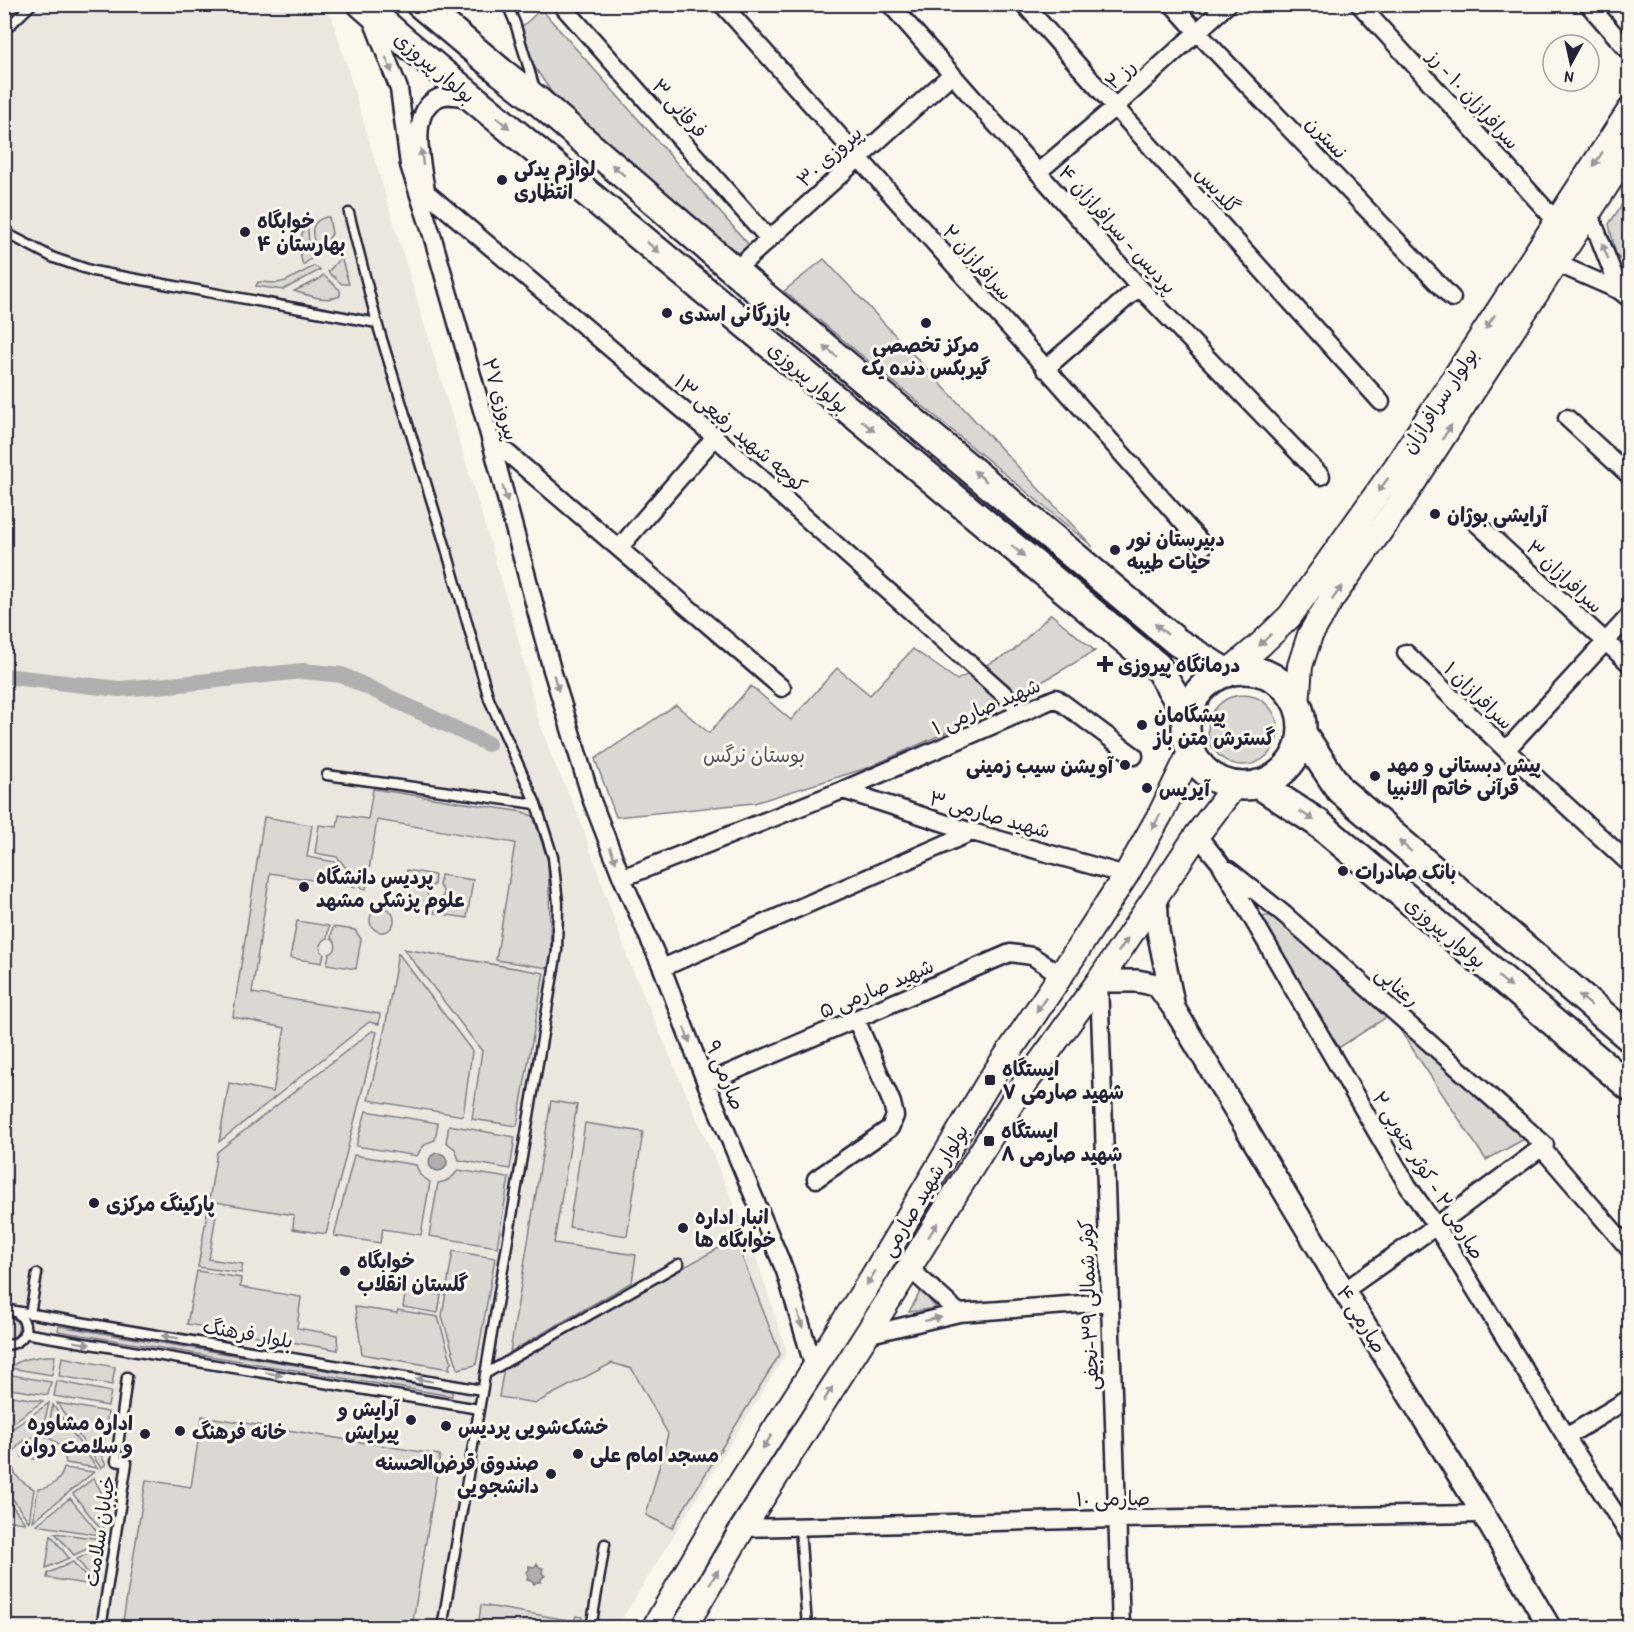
<svg xmlns="http://www.w3.org/2000/svg" width="1634" height="1632" font-family="'Patrick Hand','Playpen Sans Arabic',sans-serif">
<rect width="100%" height="100%" fill="#fbf7ec"/>
<filter id="ink" filterUnits="userSpaceOnUse"><feTurbulence type="fractalNoise" baseFrequency=".0167" numOctaves="2"/><feDisplacementMap in="SourceGraphic" scale="12" xChannelSelector="R" yChannelSelector="G"/><feConvolveMatrix kernelMatrix="1 2 1 2 8 2 1 2 1" color-interpolation-filters="sRGB"/></filter>
<g filter="url(#ink)">
<path fill="#ebe7df" d="M 5,5 L 316,5 L 332,17 L 515,626 L 537,715 L 553,760 L 578,814 L 628,959 L 753,1248 L 787,1352 L 617,1627 L 5,1628 Z"/>
<path fill="#dbd8d3" stroke="#7e7d87" stroke-width="1.5" d="M 541,9 L 749,245 L 735,256 L 552,93 L 513,35 Z
M 1629,194 L 1629,267 L 1616,255 L 1609,224 Z
M 326,217 L 329,217 L 332,234 L 320,251 L 316,249 C 312,234 308,222 326,217 Z
M 304,225 L 308,228 L 309,248 L 313,257 L 303,265 C 298,252 301,238 304,225 Z
M 341,257 L 349,284 L 342,284 L 328,272 Z
M 824,259 L 1093,547 L 784,291 Z
M 314,266 L 320,270 L 283,290 L 256,286 L 258,282 L 277,283 L 286,281 Z
M 323,275 L 340,290 L 340,296 C 326,303 308,295 294,291 L 318,280 Z
M 1051,614 L 1095,651 L 1040,683 L 947,732 L 867,768 L 754,803 L 616,817 L 595,759 L 676,705 L 709,733 L 751,686 L 791,720 L 837,668 L 870,695 L 913,649 L 957,680 L 1012,652 Z
M1208 730a35 35 0 1 1 70 0a35 35 0 1 1-70 0Z
M 373,789 L 523,812 L 533,816 L 548,861 L 551,952 L 548,968 L 496,960 L 515,843 L 377,820 L 366,889 L 363,889 L 337,857 L 315,853 L 319,825 L 337,827 L 339,815 L 368,819 Z
M 264,817 L 312,825 L 307,857 L 335,862 L 355,887 L 270,873 L 252,993 L 380,1014 L 379,1024 L 369,1022 L 219,1142 L 229,1083 L 273,1092 L 285,1028 L 233,1017 Z
M 407,870 L 435,875 L 434,885 C 426,888 425,896 432,900 L 430,912 L 408,909 L 402,900 Z
M 441,875 L 473,880 L 467,918 L 434,913 L 437,901 C 444,898 446,891 439,886 Z
M370 920a12 12 0 1 1 24 0a12 12 0 1 1-24 0Z
M 1275,915 L 1390,1015 L 1337,1049 L 1257,917 Z
M 297,921 L 329,926 L 327,938 L 323,940 L 320,945 L 321,951 L 324,954 L 322,963 L 290,958 Z
M 333,927 L 355,930 L 361,939 L 356,969 L 327,964 L 329,954 C 335,952 337,948 335,942 L 331,938 Z
M 404,949 L 544,973 L 517,1126 L 472,1119 L 482,1051 Z
M 398,953 L 472,1051 L 463,1116 L 368,1100 L 385,1028 Z
M 1394,1021 L 1530,1136 L 1486,1160 Z
M 372,1031 L 377,1032 L 326,1234 L 293,1229 L 294,1215 L 209,1201 L 217,1152 Z
M 551,1101 L 577,1105 L 554,1243 L 636,1255 L 632,1282 L 510,1352 Z
M 366,1111 L 438,1123 L 435,1140 C 426,1142 421,1147 417,1156 L 356,1146 Z
M 585,1123 L 643,1132 L 627,1236 L 569,1227 Z
M 449,1125 L 515,1137 L 510,1169 L 459,1160 L 455,1149 L 446,1142 Z
M 354,1155 L 416,1165 L 420,1175 L 430,1182 L 421,1235 L 383,1229 L 380,1243 L 334,1236 Z
M 458,1170 L 509,1178 L 497,1247 L 429,1236 L 438,1183 C 447,1182 453,1178 458,1170 Z
M 207,1213 L 216,1215 L 209,1259 L 243,1264 L 241,1273 L 198,1267 Z
M 735,1239 L 780,1354 L 672,1528 L 646,1515 L 668,1434 L 632,1369 L 612,1363 L 536,1403 L 499,1397 L 504,1367 Z
M 453,1251 L 495,1258 L 476,1365 L 458,1369 L 442,1316 Z
M 197,1271 L 241,1278 L 240,1287 L 301,1297 L 297,1328 L 337,1335 L 338,1350 L 187,1324 Z
M 406,1289 L 441,1295 L 438,1313 L 403,1307 Z
M 921,1290 L 936,1308 L 909,1312 Z
M 355,1307 L 397,1313 L 398,1310 L 438,1317 L 452,1363 L 449,1365 L 450,1369 L 362,1354 Z
M 5,1316 C 23,1317 23,1338 5,1340 Z
M 59,1326 L 452,1391 L 452,1396 L 58,1331 Z
M 46,1356 L 55,1356 L 52,1375 L 10,1368 C 20,1358 32,1358 46,1356 Z
M 62,1357 L 115,1367 L 112,1385 L 59,1376 Z
M 6,1374 L 51,1382 L 48,1395 L 5,1388 L 5,1376 Z
M 57,1381 L 111,1392 L 108,1406 L 54,1396 Z
M 5,1395 L 43,1401 L 5,1428 Z
M 49,1403 L 41,1436 C 28,1437 18,1442 13,1454 L 5,1453 L 5,1434 Z
M 57,1403 L 108,1412 L 102,1458 L 106,1464 L 101,1468 Z
M 53,1405 L 97,1468 L 66,1463 C 64,1450 58,1441 46,1437 Z
M 202,1416 L 440,1455 L 412,1627 L 122,1627 L 146,1480 L 191,1487 Z
M 39,1442 L 42,1443 L 40,1457 L 36,1459 L 22,1457 C 24,1448 30,1445 39,1442 Z
M 5,1457 L 13,1458 C 11,1475 20,1481 34,1489 L 29,1522 L 5,1488 Z
M 64,1468 L 94,1472 L 33,1521 L 38,1489 C 50,1488 61,1481 64,1468 Z
M 94,1478 L 107,1504 L 103,1532 L 73,1494 Z
M 5,1496 L 25,1523 L 5,1520 Z
M 70,1498 L 100,1535 L 36,1525 Z
M 55,1533 L 101,1539 L 100,1543 L 74,1555 Z
M 51,1535 L 69,1558 L 46,1568 Z
M 99,1549 L 94,1581 L 77,1559 Z
M 73,1562 L 92,1585 L 47,1578 L 48,1573 Z
M 481,1605 L 574,1621 L 576,1616 L 582,1617 L 581,1627 L 478,1627 Z"/>
<path fill="#b1aeb0" stroke="#787681" stroke-width="1.5" d="M429 1162a9 9 0 1 1 18 0a9 9 0 1 1-18 0Z
M 537,1564 L 539,1567 L 543,1568 L 542,1573 L 545,1576 L 541,1579 L 541,1582 L 537,1582 L 534,1584 L 531,1581 L 527,1580 L 528,1576 L 526,1572 L 529,1570 L 529,1566 L 534,1567 Z"/>
<g fill="none" stroke-linecap="round" stroke-linejoin="round">
<path stroke="#b1aeb0" stroke-width="16" d="M 4,676 L 119,689 L 180,684 L 303,671 L 342,675 L 488,744"/>
<g stroke="#22223b" stroke-width="13">
<path id="service" d="M 507,4 L 515,23 L 535,89
M 4,31 L 32,4
M 349,213 L 377,323
M 4,232 L 54,258 L 93,271 L 377,323 L 445,545 L 489,699 L 536,804 L 553,857 L 558,903 L 557,951 L 442,1628
M 327,775 L 536,804
M 9,1310 L 482,1390
M 30,1314 L 37,1274
M 24,1333 L 479,1409
M 4,1345 C 27,1345 33,1322 14,1311
M 485,1374 L 679,1264
M 800,1527 L 807,1627
M 101,1628 L 127,1463 L 116,1461 L 127,1377
M 591,1628 L 605,1544"/>
</g>
<g stroke="#22223b" stroke-width="21">
<path id="minor" d="M 561,4 L 769,239
M 722,4 L 1204,546
M 890,4 L 1139,287 L 1321,476
M 1024,4 L 1115,107 L 1381,402
M 1172,4 L 1197,32 L 1452,298
M 1359,4 L 1557,222
M 1588,4 L 1627,49
M 371,17 L 399,89 L 409,165 L 432,235 L 490,438 L 552,670 L 592,801 L 622,878 L 662,968 L 706,1083 L 785,1271 L 814,1368
M 1038,172 L 1115,107 L 1197,32 L 1228,4
M 426,192 L 715,437 L 1024,712
M 427,196 C 423,170 407,111 438,98 C 448,93 460,97 471,99
M 1589,212 L 1620,291
M 1556,263 L 1620,291 L 1630,299
M 735,270 L 952,74
M 1045,369 L 1139,287
M 1567,418 L 1630,476
M 490,438 L 782,688
M 1472,519 L 1630,664
M 619,548 L 715,437
M 1406,653 L 1506,750 L 1630,864
M 1506,750 L 1630,615
M 843,790 L 972,832 L 1126,875
M 1197,835 L 1220,863 L 1408,1186 L 1436,1226 L 1566,1437 L 1630,1536
M 1229,870 L 1285,915 L 1545,1145 L 1436,1226 L 1344,1291
M 622,878 L 843,790 L 1056,698 L 1134,756
M 662,968 L 972,832
M 1099,981 L 1121,1628
M 706,1083 L 1010,953 L 1032,956 L 1061,975
M 1541,1147 L 1630,1250
M 816,1179 L 890,1128 L 895,1116 L 892,1103 L 856,1019
M 909,1268 L 959,1313
M 866,1335 L 959,1313 L 1109,1302
M 1566,1437 L 1630,1398
M 743,1528 L 1117,1519 L 1483,1514"/>
</g>
<g stroke="#22223b" stroke-width="26">
<path id="tertiary" d="M 1156,897 L 1158,931 L 1173,1003
M 1099,981 L 1137,981 L 1157,985 L 1175,1010 L 1344,1291 L 1483,1514 L 1550,1628"/>
</g>
<g stroke="#22223b" stroke-width="28">
<path id="secondary" d="M 1227,673 L 1261,644 L 1290,616 L 1396,467 L 1630,110
M 1297,705 L 1300,666 L 1310,635 L 1332,598 L 1400,503 L 1630,149
M 654,1628 L 720,1515 L 872,1278 L 990,1080 L 1061,975 L 1126,875 L 1161,813 L 1191,751
M 684,1628 L 743,1528 L 909,1268 L 1016,1096 L 1099,981 L 1197,835 L 1235,785"/>
</g>
<g stroke="#22223b" stroke-width="32">
<path id="primary" d="M 362,4 L 403,40 L 1157,666 L 1187,715
M 420,4 L 501,72 L 538,101 L 765,297 L 1177,642 L 1227,673
M1186 728a58 58 0 1 1 116 0a58 58 0 1 1-116 0Z
M 1302,733 L 1340,790 L 1630,1038
M 1258,784 L 1318,823 L 1630,1087"/>
</g>
<use href="#service" stroke="#fbf7ec" stroke-width="8"/>
<use href="#minor" stroke="#fbf7ec" stroke-width="16"/>
<use href="#tertiary" stroke="#fbf7ec" stroke-width="21"/>
<use href="#secondary" stroke="#fbf7ec" stroke-width="24"/>
<use href="#primary" stroke="#fbf7ec" stroke-width="27"/>
</g>
<defs><path id="oneway-solid" d="M-6-.8H1V-3.2L6.5 0L1 3.2V.8H-6Z" transform="scale(1.5)"/></defs>
<g fill="#99979c">
<use href="#oneway-solid" transform="translate(389 65) rotate(69)"/>
<use href="#oneway-solid" transform="translate(503 123) rotate(40)"/>
<use href="#oneway-solid" transform="translate(422 157) rotate(-97)"/>
<use href="#oneway-solid" transform="translate(1598 159) rotate(123)"/>
<use href="#oneway-solid" transform="translate(618 170) rotate(-139)"/>
<use href="#oneway-solid" transform="translate(653 247) rotate(40)"/>
<use href="#oneway-solid" transform="translate(1605 251) rotate(-111)"/>
<use href="#oneway-solid" transform="translate(1490 322) rotate(124)"/>
<use href="#oneway-solid" transform="translate(830 351) rotate(-140)"/>
<use href="#oneway-solid" transform="translate(868 426) rotate(40)"/>
<use href="#oneway-solid" transform="translate(1447 432) rotate(-57)"/>
<use href="#oneway-solid" transform="translate(980 476) rotate(-140)"/>
<use href="#oneway-solid" transform="translate(1383 485) rotate(126)"/>
<use href="#oneway-solid" transform="translate(505 494) rotate(75)"/>
<use href="#oneway-solid" transform="translate(1018 551) rotate(40)"/>
<use href="#oneway-solid" transform="translate(1337 593) rotate(-55)"/>
<use href="#oneway-solid" transform="translate(1161 629) rotate(-140)"/>
<use href="#oneway-solid" transform="translate(1265 640) rotate(136)"/>
<use href="#oneway-solid" transform="translate(556 683) rotate(73)"/>
<use href="#oneway-solid" transform="translate(1307 816) rotate(33)"/>
<use href="#oneway-solid" transform="translate(1156 822) rotate(119)"/>
<use href="#oneway-solid" transform="translate(1405 846) rotate(-139)"/>
<use href="#oneway-solid" transform="translate(613 855) rotate(69)"/>
<use href="#oneway-solid" transform="translate(1123 945) rotate(-56)"/>
<use href="#oneway-solid" transform="translate(1505 982) rotate(40)"/>
<use href="#oneway-solid" transform="translate(1585 1000) rotate(-139)"/>
<use href="#oneway-solid" transform="translate(1041 1005) rotate(124)"/>
<use href="#oneway-solid" transform="translate(687 1035) rotate(69)"/>
<use href="#oneway-solid" transform="translate(933 1230) rotate(-58)"/>
<use href="#oneway-solid" transform="translate(871 1278) rotate(122)"/>
<use href="#oneway-solid" transform="translate(933 1319) rotate(-14)"/>
<use href="#oneway-solid" transform="translate(800 1320) rotate(73)"/>
<use href="#oneway-solid" transform="translate(170 1337) rotate(-171)"/>
<use href="#oneway-solid" transform="translate(82 1343) rotate(9)"/>
<use href="#oneway-solid" transform="translate(274 1374) rotate(10)"/>
<use href="#oneway-solid" transform="translate(424 1380) rotate(-170)"/>
<use href="#oneway-solid" transform="translate(828 1394) rotate(-58)"/>
<use href="#oneway-solid" transform="translate(767 1442) rotate(123)"/>
<use href="#oneway-solid" transform="translate(714 1577) rotate(-59)"/>
</g>
</g>
<g fill="#22223b" stroke="#fbf7ec" stroke-width="2">
<circle cx="502" cy="180" r="6"/>
<circle cx="245" cy="232" r="6"/>
<circle cx="667" cy="313" r="6"/>
<circle cx="926" cy="323" r="6"/>
<circle cx="1435" cy="514" r="6"/>
<circle cx="1115" cy="550" r="6"/>
<path d="M1102 655h6v6h6v6h-6v6h-6v-6h-6v-6h6z"/>
<circle cx="1142" cy="725" r="6"/>
<circle cx="1125" cy="765" r="6"/>
<circle cx="1375" cy="776" r="6"/>
<circle cx="1147" cy="788" r="6"/>
<circle cx="1343" cy="871" r="6"/>
<circle cx="304" cy="887" r="6"/>
<rect x="984" y="1074" width="12" height="12" rx="3"/>
<rect x="983" y="1135" width="12" height="12" rx="3"/>
<circle cx="94" cy="1203" r="6"/>
<circle cx="683" cy="1228" r="6"/>
<circle cx="345" cy="1271" r="6"/>
<circle cx="411" cy="1420" r="6"/>
<circle cx="446" cy="1426" r="6"/>
<circle cx="180" cy="1431" r="6"/>
<circle cx="145" cy="1434" r="6"/>
<circle cx="578" cy="1454" r="6"/>
<circle cx="551" cy="1474" r="6"/>
</g>
<g text-anchor="middle" dominant-baseline="central" stroke-width="6" stroke-linejoin="round" paint-order="stroke">
<g font-size="20" fill="#22223b" stroke="#fbf7ec">
<text transform="translate(435 67) rotate(40)">بولوار پیروزی</text>
<text transform="translate(1120 74) rotate(-43)">رز ۲</text>
<text transform="translate(1474 99) rotate(48)">سرافرازان ۱۰ - رز</text>
<text transform="translate(680 108) rotate(48)">فرقانی ۳</text>
<text transform="translate(1327 137) rotate(46)">نسترن</text>
<text transform="translate(829 156) rotate(-42)">پیروزی ۳۰</text>
<text transform="translate(1218 190) rotate(48)">گلدیس</text>
<text transform="translate(1118 229) rotate(48)">پردیس - سرافرازان ۴</text>
<text transform="translate(978 262) rotate(48)">سرافرازان ۲</text>
<text transform="translate(809 377) rotate(40)">بولوار پیروزی</text>
<text transform="translate(501 399) rotate(74)">پیروزی ۲۷</text>
<text transform="translate(1439 400) rotate(-57)">بولوار سرافرازان</text>
<text transform="translate(741 433) rotate(41)">کوچه شهید رفیعی ۱۳</text>
<text transform="translate(1565 576) rotate(43)">سرافرازان ۳</text>
<text transform="translate(1479 695) rotate(44)">سرافرازان ۱</text>
<text transform="translate(986 706) rotate(-23)">شهید صارمی ۱</text>
<text transform="translate(990 814) rotate(16)">شهید صارمی ۳</text>
<text transform="translate(1446 932) rotate(40)">بولوار پیروزی</text>
<text transform="translate(1398 986) rotate(41)">رعناپی</text>
<text transform="translate(876 988) rotate(-23)">شهید صارمی ۵</text>
<text transform="translate(726 1075) rotate(68)">صارمی ۹</text>
<text transform="translate(1429 1175) rotate(58)">صارمی ۲ - کوثر جنوبی ۲</text>
<text transform="translate(924 1190) rotate(-59)">بولوار شهید صارمی</text>
<text transform="translate(1088 1305) rotate(-92)">کوثر شمالی ۳۹-نجفی</text>
<text transform="translate(1362 1319) rotate(58)">صارمی ۴</text>
<text transform="translate(248 1333) rotate(10)">بلوار فرهنگ</text>
<text transform="translate(1113 1498) rotate(-1)">صارمی ۱۰</text>
<text transform="translate(99 1531) rotate(-81)">خیابان سلامت</text>
</g>
<g font-size="20" font-weight="bold" fill="#22223b" stroke="#fbf7ec" text-anchor="start">
<text x="514" y="168">لوازم یدکی<tspan x="514" dy="23">انتظاری</tspan></text>
<text x="257" y="220">خوابگاه<tspan x="257" dy="23">بهارستان ۴</tspan></text>
<text x="679" y="313">بازرگانی اسدی</text>
<text x="926" y="344" text-anchor="middle">مرکز تخصصی<tspan x="926" dy="23">گیربکس دنده یک</tspan></text>
<text x="1447" y="514">آرایشی بوژان</text>
<text x="1127" y="538">دبیرستان نور<tspan x="1127" dy="23">حیات طیبه</tspan></text>
<text x="1118" y="664">درمانگاه پیروزی</text>
<text x="1154" y="714">پیشگامان<tspan x="1154" dy="23">گسترش متن باز</tspan></text>
<text x="1387" y="764">پیش دبستانی و مهد<tspan x="1387" dy="23">قرآنی خاتم الانبیا</tspan></text>
<text x="1113" y="765" text-anchor="end">آویشن سیب زمینی</text>
<text x="1159" y="788">آیریس</text>
<text x="1355" y="871">بانک صادرات</text>
<text x="316" y="876">پردیس دانشگاه<tspan x="316" dy="23">علوم پزشکی مشهد</tspan></text>
<text x="1002" y="1068">ایستگاه<tspan x="1002" dy="23">شهید صارمی ۷</tspan></text>
<text x="1001" y="1130">ایستگاه<tspan x="1001" dy="23">شهید صارمی ۸</tspan></text>
<text x="106" y="1203">پارکینگ مرکزی</text>
<text x="695" y="1216">انبار اداره<tspan x="695" dy="23">خوابگاه ها</tspan></text>
<text x="357" y="1260">خوابگاه<tspan x="357" dy="23">گلستان انقلاب</tspan></text>
<text x="399" y="1408" text-anchor="end">آرایش و<tspan x="399" dy="23">پیرایش</tspan></text>
<text x="133" y="1422" text-anchor="end">اداره مشاوره<tspan x="133" dy="23">و سلامت روان</tspan></text>
<text x="458" y="1426">خشک‌شویی پردیس</text>
<text x="192" y="1431">خانه فرهنگ</text>
<text x="590" y="1454">مسجد امام علی</text>
<text x="539" y="1462" text-anchor="end">صندوق قرض‌الحسنه<tspan x="539" dy="23">دانشجویی</tspan></text>
</g>
<g font-size="20" fill="#505061" stroke="#fbf7ec">
<text x="754" y="754">بوستان نرگس</text>
</g>
</g>
<rect width="1634" height="1632" fill="none" stroke="#fbf7ec" stroke-width="24"/>
<rect x="12" y="12" width="1610" height="1608" fill="none" stroke="#22223b" stroke-width="2" filter="url(#ink)"/>
<g transform="translate(1571 63) rotate(188)"><circle r="28" fill="#fbf7ec" stroke="#a4a2a5" stroke-width="1.5"/>
<path d="M0-4.5L10 22L0 15L-10 22Z" fill="#22223b"/>
<text y="-9" font-size="16" font-weight="bold" text-anchor="middle" fill="#22223b">N</text>
</g>
</svg>
